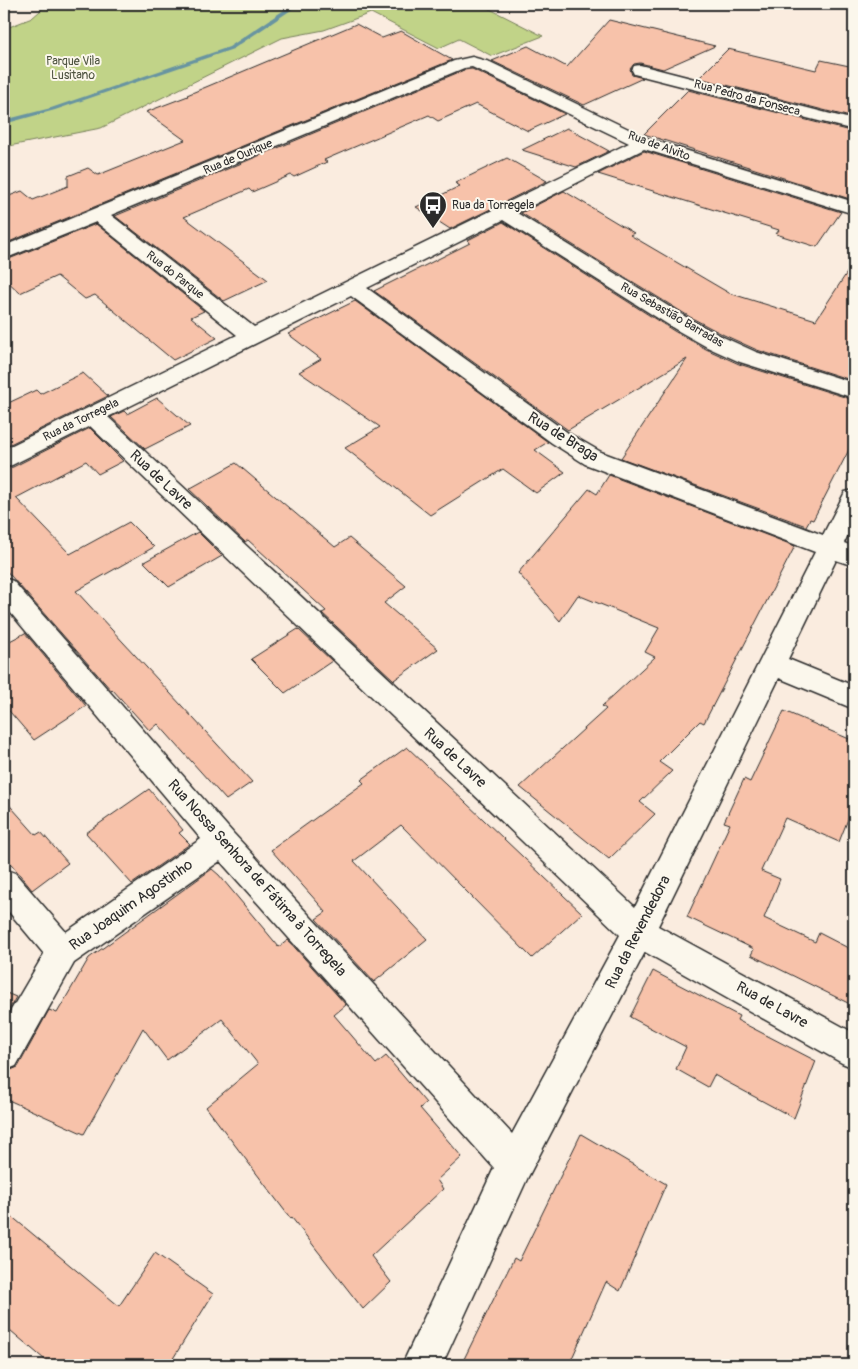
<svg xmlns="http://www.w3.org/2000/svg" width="858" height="1369" font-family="Pangolin,sans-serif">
<rect width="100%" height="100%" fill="#faecdf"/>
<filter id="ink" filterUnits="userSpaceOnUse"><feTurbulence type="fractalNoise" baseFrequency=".02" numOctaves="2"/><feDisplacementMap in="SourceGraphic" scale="10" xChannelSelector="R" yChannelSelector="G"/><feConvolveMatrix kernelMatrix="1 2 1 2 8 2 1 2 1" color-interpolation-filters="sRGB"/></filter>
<g filter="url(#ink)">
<path fill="#c1d388" stroke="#767f5a" d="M 48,4 L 480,4 L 543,36 L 492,56 L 459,39 L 439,48 L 371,13 L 324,30 L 282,38 L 101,128 L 4,147 L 4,29 L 32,18 Z"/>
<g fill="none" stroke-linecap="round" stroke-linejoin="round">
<path fill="#6794a1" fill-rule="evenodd" d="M 293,4 L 300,4 L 233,49 L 55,110 L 4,124 L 4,120 L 51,108 L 229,47 Z"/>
</g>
<path fill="#f7c2aa" stroke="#2b2b2b" d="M 609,20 L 715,46 L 663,69 L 640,63 L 634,64 L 630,69 L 632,75 L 643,78 L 584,105 L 492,61 L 528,46 L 567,67 Z
M 356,24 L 382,38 L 401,31 L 452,60 L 4,244 L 4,198 L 22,191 L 33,200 L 68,186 L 68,176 L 88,168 L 98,175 L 185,140 L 146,112 L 188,96 L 187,95 Z
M 728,49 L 816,70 L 821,60 L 854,67 L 854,118 L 699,78 Z
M 472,69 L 565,114 L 528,131 L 476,104 L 438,121 L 429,115 L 324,160 L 327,162 L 294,177 L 291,175 L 252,192 L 249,189 L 184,217 L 268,280 L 224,301 L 115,216 L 464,70 Z
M 688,90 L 854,132 L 854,193 L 850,199 L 644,134 Z
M 567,128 L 609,151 L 576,167 L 522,150 Z
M 644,151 L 841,212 L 817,247 L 776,234 L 779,230 L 598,174 Z
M 507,158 L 547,181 L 450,229 L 416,207 L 460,186 L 455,183 Z
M 564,191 L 634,233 L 630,235 L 729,293 L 816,320 L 854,262 L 854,381 L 757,350 L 724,335 L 690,317 L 521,213 Z
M 503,222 L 674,331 L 706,349 L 739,364 L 854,400 L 854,440 L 813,520 L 810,519 L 806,526 L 621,458 L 687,359 L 568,430 L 374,291 L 470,243 L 468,240 Z
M 96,224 L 204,311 L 191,317 L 217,338 L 173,360 L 95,295 L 85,299 L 57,276 L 20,293 L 4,278 L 4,261 Z
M 355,301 L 548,442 L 535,450 L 565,472 L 536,493 L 503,469 L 430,515 L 345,448 L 380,427 L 299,372 L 321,359 L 288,334 Z
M 83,373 L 108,396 L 4,447 L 4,405 L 36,390 L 40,394 Z
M 157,398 L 190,426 L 145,449 L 111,417 L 124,411 L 127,414 Z
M 90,428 L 123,461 L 98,474 L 86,461 L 16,498 L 70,554 L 129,522 L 154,547 L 76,591 L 252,782 L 226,800 L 158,724 L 150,731 L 112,689 L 111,690 L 4,568 L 4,469 L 13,467 Z
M 236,463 L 335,547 L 349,538 L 406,586 L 384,603 L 438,649 L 394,680 L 322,613 L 326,611 L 302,589 L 248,540 L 245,542 L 189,489 Z
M 609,475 L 795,546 L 704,723 L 700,721 L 659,762 L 672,771 L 640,802 L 655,814 L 609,859 L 520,787 L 606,709 L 602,706 L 655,657 L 645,652 L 659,628 L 578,595 L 560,621 L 518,573 L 589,489 L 597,494 Z
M 198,532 L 222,556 L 169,587 L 144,562 Z
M 298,629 L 332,661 L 285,693 L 251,659 Z
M 25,633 L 86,706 L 34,740 L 4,705 L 4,644 Z
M 784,711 L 854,741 L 854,804 L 839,842 L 785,818 L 761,871 L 780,879 L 764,918 L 815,942 L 819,933 L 854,951 L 854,1006 L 751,955 L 754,949 L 687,917 L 730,824 L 724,822 L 744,779 L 750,782 Z
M 407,747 L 582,913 L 532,958 L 401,825 L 354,861 L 427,939 L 374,982 L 316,919 L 326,912 L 271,850 L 364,783 L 361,780 Z
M 149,789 L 183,830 L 179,833 L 190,844 L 132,884 L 86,833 Z
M 4,799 L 36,835 L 41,832 L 68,863 L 32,890 L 4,855 Z
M 212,869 L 219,875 L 279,947 L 288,940 L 346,1005 L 334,1015 L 376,1064 L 386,1056 L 426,1103 L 420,1108 L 462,1157 L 437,1180 L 443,1189 L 371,1256 L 391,1282 L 363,1309 L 292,1218 L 291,1219 L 206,1107 L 258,1064 L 222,1019 L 167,1060 L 143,1028 L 84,1134 L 4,1098 L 4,1073 L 18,1067 L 49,1010 L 57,1013 L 89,958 Z
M 653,971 L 739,1016 L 737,1020 L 816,1061 L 794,1118 L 714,1075 L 708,1087 L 676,1069 L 686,1047 L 630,1017 Z
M 4,992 L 16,997 L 4,1019 Z
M 581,1134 L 666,1184 L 620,1291 L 606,1282 L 569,1365 L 461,1365 L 514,1258 L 519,1261 Z
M 4,1210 L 119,1306 L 155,1253 L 213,1294 L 169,1365 L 51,1365 L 4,1325 Z"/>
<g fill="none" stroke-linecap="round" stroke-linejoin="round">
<g stroke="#2b2b2b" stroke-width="3">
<path id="minor" d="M 472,57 L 490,62 L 649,139 L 854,202 L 854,214 L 644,149 L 517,213 L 689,319 L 723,337 L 756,352 L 854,383 L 854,398 L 740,362 L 707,347 L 675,329 L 503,220 L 367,288 L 568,433 L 601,452 L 823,535 L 845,492 L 854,490 L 854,522 L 844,543 L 854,547 L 854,566 L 836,560 L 788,659 L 854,686 L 854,709 L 779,678 L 658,926 L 854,1033 L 854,1068 L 842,1063 L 645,952 L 528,1177 L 442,1365 L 402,1365 L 494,1168 L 220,861 L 74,963 L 16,1066 L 4,1071 L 4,1022 L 44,954 L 4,906 L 4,869 L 15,873 L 66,932 L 201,839 L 4,605 L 4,578 L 13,581 L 233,833 L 512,1134 L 620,935 L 90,426 L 12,465 L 4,467 L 4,449 L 237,335 L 96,222 L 4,259 L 4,246 L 454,61 ZM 472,67 L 629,143 L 254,327 L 111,215 L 464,68 ZM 351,296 L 552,443 L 585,464 L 815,552 L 635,907 L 108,417 Z
M 640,65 L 854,120 L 854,130 L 634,74 L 632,70 L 634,66 Z"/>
</g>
<use href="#minor" fill="#fbf7ec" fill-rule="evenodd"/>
</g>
</g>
<defs>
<g id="bus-pin" transform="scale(1.4375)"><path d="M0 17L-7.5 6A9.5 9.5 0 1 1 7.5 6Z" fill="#2b2b2b" stroke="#fbf7ec"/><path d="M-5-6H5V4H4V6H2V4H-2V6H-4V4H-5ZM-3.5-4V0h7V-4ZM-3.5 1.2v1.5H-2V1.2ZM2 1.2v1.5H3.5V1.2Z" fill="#fff"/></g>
</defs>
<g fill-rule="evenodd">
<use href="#bus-pin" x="433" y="205"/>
</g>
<g text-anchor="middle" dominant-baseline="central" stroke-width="4" stroke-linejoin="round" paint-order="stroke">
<g font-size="12" fill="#505542" stroke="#fbf7ec">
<text x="73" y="61">Parque Vila<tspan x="73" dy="14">Lusitano</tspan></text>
</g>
<g font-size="12" fill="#2b2b2b" stroke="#fbf7ec">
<text transform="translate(747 98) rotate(15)">Rua Pedro da Fonseca</text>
<text transform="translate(659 146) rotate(20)">Rua de Alvito</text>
<text transform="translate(238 157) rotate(-23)">Rua de Ourique</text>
<text transform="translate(175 275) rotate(38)">Rua do Parque</text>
<text transform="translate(672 315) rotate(30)">Rua Sebastião Barradas</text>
<text transform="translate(81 420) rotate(-26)">Rua da Torregela</text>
</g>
<g font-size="12" fill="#2b2b2b" stroke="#fbf7ec" text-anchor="start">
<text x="452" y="205">Rua da Torregela</text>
</g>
<g font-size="15" fill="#2b2b2b" stroke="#fbf7ec">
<text transform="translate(563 437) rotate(32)">Rua de Braga</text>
<text transform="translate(161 480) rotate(43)">Rua de Lavre</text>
<text transform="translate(455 758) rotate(43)">Rua de Lavre</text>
<text transform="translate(257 878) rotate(48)">Rua Nossa Senhora de Fátima à Torregela</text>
<text transform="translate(131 905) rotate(-35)">Rua Joaquim Agostinho</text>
<text transform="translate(638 932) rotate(-63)">Rua da Revendedora</text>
<text transform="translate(772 1005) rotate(29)">Rua de Lavre</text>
</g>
</g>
<rect width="858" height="1369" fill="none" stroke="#fbf7ec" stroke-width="20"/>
<rect x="10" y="10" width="838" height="1349" fill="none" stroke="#2b2b2b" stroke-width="2" filter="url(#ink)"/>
</svg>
